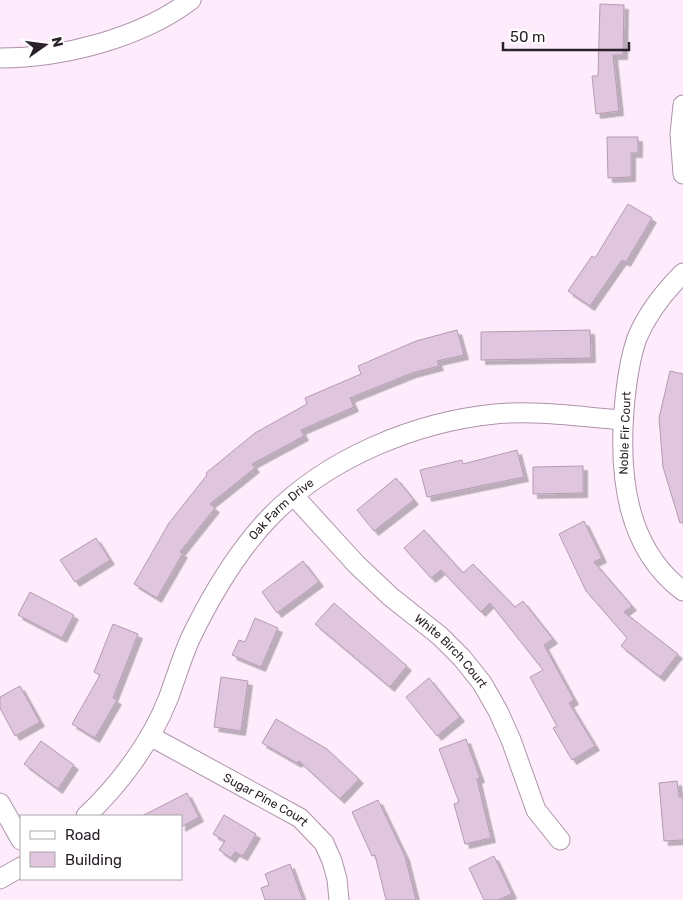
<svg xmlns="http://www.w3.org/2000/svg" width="683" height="900" font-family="Rubik,sans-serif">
<defs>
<filter id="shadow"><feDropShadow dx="4.5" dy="4.5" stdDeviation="0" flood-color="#0004"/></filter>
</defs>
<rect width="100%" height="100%" fill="#feecfc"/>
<path fill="#e0c5de" stroke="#b59ab2" filter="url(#shadow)" d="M 600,4 L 624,5 L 623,55 L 613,55 L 619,111 L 596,114 L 592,76 L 598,76 Z
M 607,137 L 638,137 L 638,153 L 631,153 L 631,177 L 608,178 Z
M 628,204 L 652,218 L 626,262 L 622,260 L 590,306 L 568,291 L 592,256 L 595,258 Z
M 457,330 L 464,355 L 437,361 L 439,366 L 412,373 L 350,398 L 354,407 L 301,430 L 304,436 L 252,464 L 255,468 L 210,504 L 215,508 L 180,552 L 183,553 L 157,598 L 134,584 L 169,523 L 207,475 L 206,473 L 255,433 L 307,404 L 305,398 L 361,374 L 358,366 L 416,341 Z
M 590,330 L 591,358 L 481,360 L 481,332 Z
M 670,371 L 683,374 L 683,522 L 680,523 L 663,467 L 659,418 Z
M 517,450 L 524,477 L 427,497 L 420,470 L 462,460 L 463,464 Z
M 583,466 L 583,493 L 533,494 L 533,467 Z
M 396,478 L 414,500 L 374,531 L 357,510 Z
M 584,521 L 602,558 L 594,562 L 632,606 L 624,612 L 678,654 L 660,677 L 621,646 L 627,638 L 586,591 L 559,534 Z
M 424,530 L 463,573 L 473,564 L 515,607 L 523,601 L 553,639 L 544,645 L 574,700 L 569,703 L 595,746 L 572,760 L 553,728 L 557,726 L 530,677 L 543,670 L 490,603 L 481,612 L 441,570 L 431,578 L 404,548 Z
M 96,538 L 110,560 L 75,582 L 60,560 Z
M 303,561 L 319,582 L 277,613 L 262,592 Z
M 30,592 L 74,615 L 62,638 L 18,615 Z
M 334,603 L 407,666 L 390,687 L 315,624 Z
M 255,618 L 278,628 L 261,667 L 232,655 L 239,640 L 245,642 Z
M 113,624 L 138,634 L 113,698 L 117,700 L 95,738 L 72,724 L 100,675 L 94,672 Z
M 221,677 L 248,681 L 241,731 L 214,727 Z
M 429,678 L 460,717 L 437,736 L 406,697 Z
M 20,686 L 40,722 L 15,736 L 0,708 L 0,697 Z
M 276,719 L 327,749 L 359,779 L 340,799 L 299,761 L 297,763 L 262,743 Z
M 466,739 L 480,778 L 477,779 L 491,838 L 465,844 L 454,804 L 459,802 L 439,749 Z
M 41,741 L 74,765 L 58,789 L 24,764 Z
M 677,781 L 679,797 L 683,797 L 683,840 L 664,841 L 659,783 Z
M 187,793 L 199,817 L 181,827 L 181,816 L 142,816 Z
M 378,800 L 405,856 L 416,900 L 386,900 L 375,855 L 372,856 L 352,812 Z
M 224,815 L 256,834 L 243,856 L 235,852 L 231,858 L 219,850 L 225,841 L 213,834 Z
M 494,856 L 512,894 L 498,900 L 484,900 L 469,868 Z
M 290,864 L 303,900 L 265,900 L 261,888 L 269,885 L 265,874 Z"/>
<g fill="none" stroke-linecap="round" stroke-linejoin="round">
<g stroke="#ad93ab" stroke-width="21">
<g id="street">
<path d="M 0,58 C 63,58 141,38 191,0"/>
<path d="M 683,105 L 680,134 L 683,174"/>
<path d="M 683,273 C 665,291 647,314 637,338 C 629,361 626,386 624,410 C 619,475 626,548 683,591"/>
<path id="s1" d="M 294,496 L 357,565 L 391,597 L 440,636 L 462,658 L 482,683 L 498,711 L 511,740 L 536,810 L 560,840"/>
<path id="s2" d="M 150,736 L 300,818 L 324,843 L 332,861 L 337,879 L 339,900"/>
<path d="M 0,803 L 21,840"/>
<path id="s3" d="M 86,816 C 120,784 151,742 168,699 C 176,678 182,656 192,635 C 213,592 238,550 271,516 C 328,458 415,422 495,414 C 537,410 581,417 623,420"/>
<path d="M 0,879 L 21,867"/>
</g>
</g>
<use href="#street" stroke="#fff" stroke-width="19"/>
</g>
<g text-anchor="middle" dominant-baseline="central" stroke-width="4.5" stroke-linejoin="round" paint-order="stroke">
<g font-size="12" fill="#2b212a" stroke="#fff">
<text transform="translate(625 433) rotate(-88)">Noble Fir Court</text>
<text stroke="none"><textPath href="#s3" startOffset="368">Oak Farm Drive</textPath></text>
<text stroke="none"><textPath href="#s1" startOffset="221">White Birch Court</textPath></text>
<text stroke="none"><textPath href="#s2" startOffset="132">Sugar Pine Court</textPath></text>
</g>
</g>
<rect x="20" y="815" width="162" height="65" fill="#ffffff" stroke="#aaa6aa"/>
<rect x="30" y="831" width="25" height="8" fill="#ffffff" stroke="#aaa6aa"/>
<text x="65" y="840" font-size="15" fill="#2b212a">Road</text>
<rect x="30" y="852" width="25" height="15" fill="#e0c5de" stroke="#aaa6aa"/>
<text x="65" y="865" font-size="15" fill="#2b212a">Building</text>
<g transform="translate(45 45) rotate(76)" stroke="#ffffff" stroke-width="4" paint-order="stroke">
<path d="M0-4L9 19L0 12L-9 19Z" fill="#2b212a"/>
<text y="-8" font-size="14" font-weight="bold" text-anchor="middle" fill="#2b212a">N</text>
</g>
<path d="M503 42v8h126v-8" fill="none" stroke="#2b212a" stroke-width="2.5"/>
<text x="510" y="42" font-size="15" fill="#2b212a" stroke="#ffffff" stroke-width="4" paint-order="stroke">50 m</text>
</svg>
